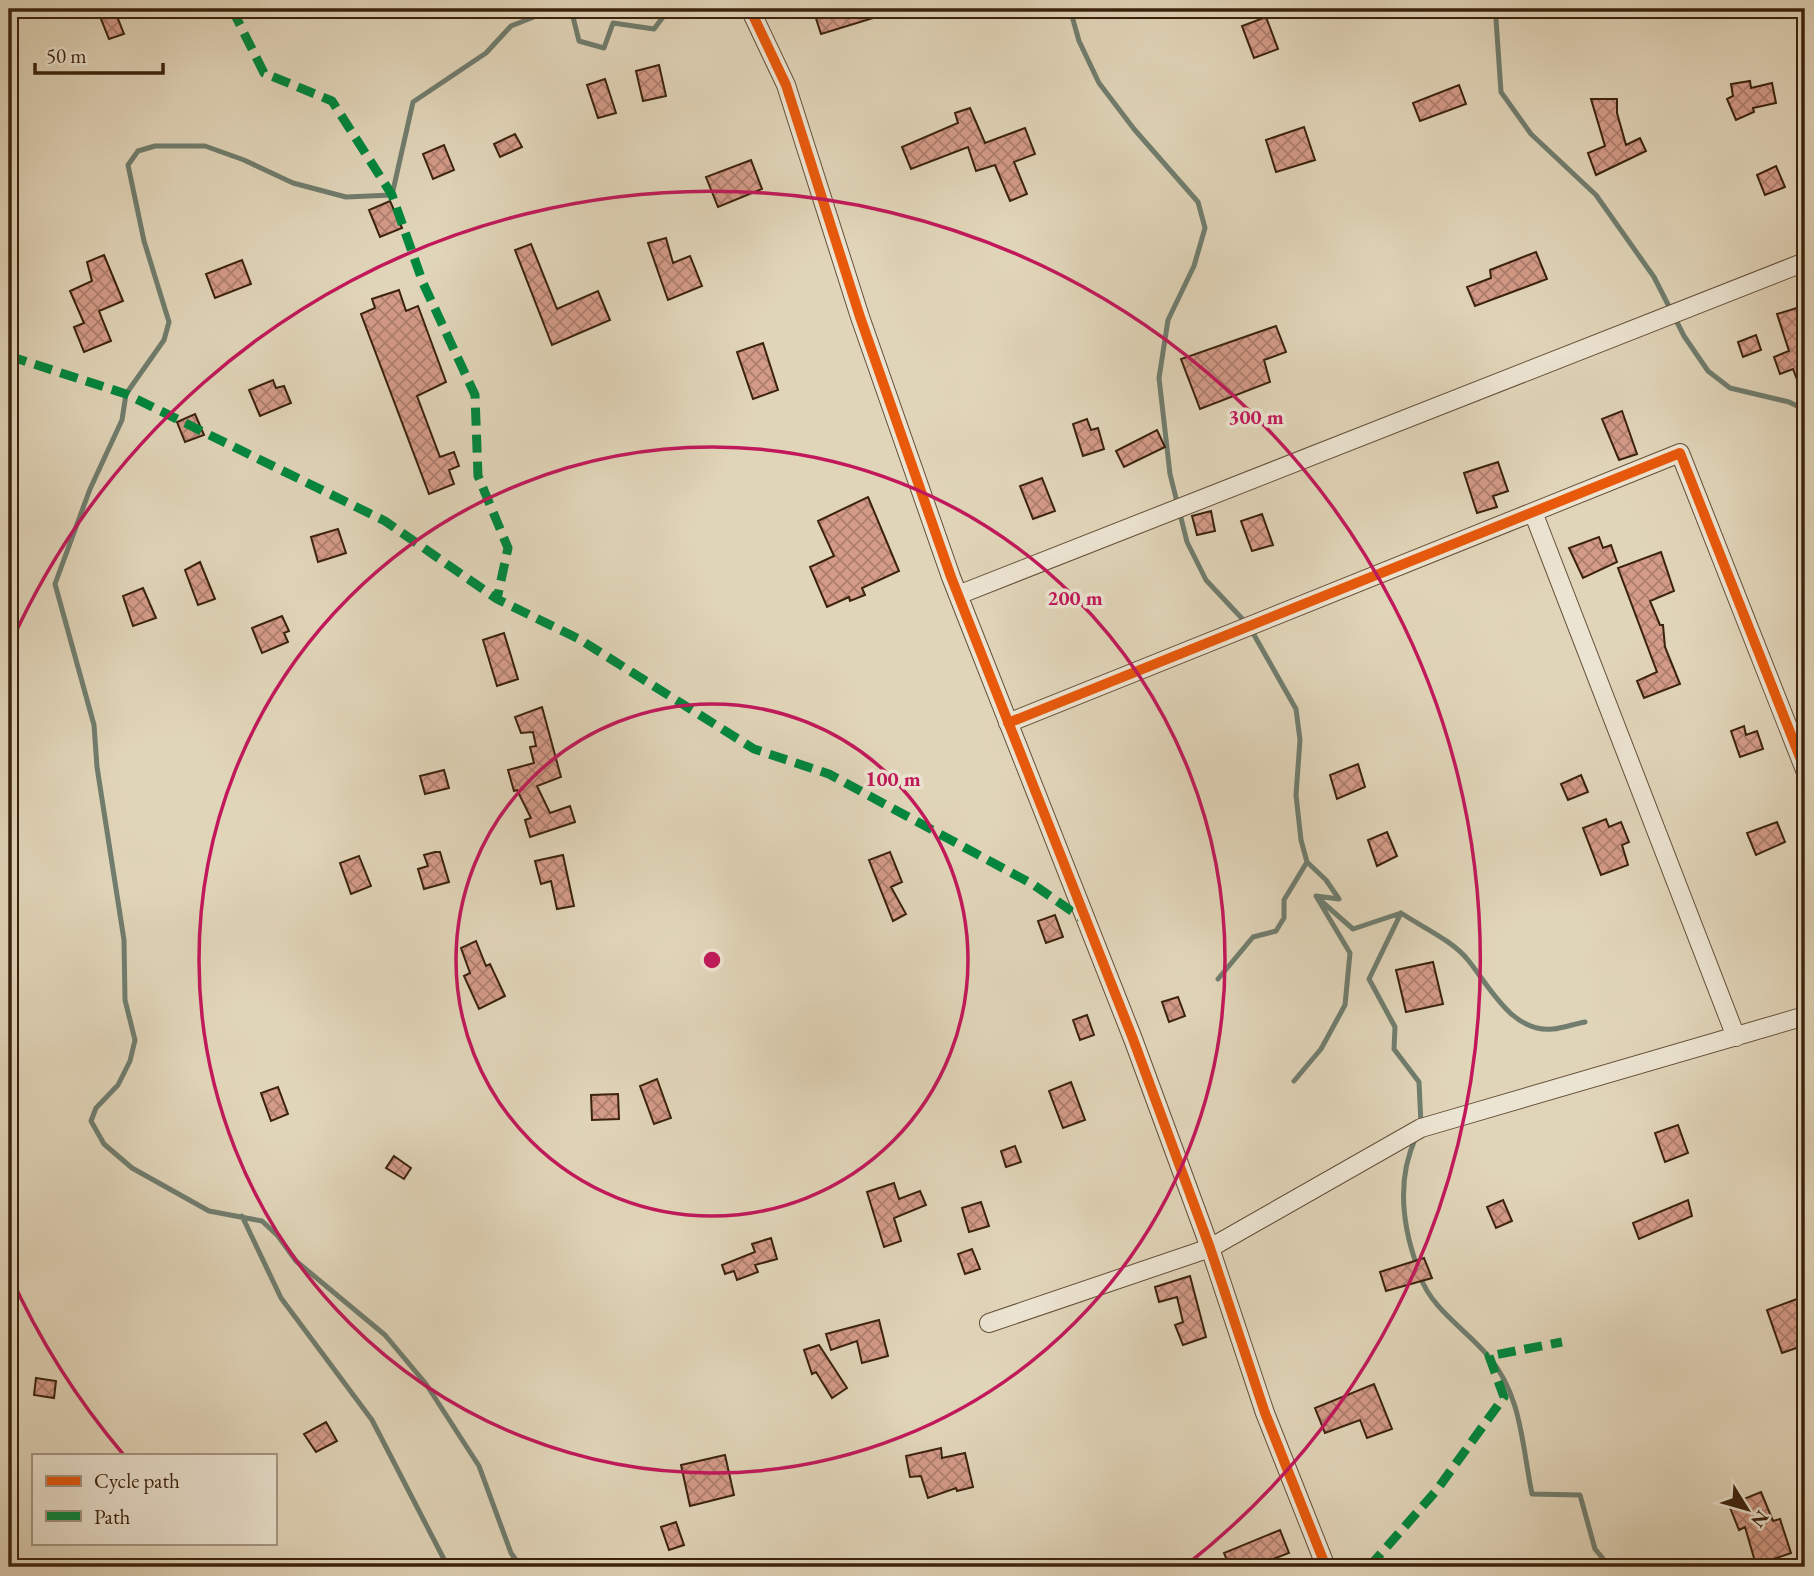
<svg xmlns="http://www.w3.org/2000/svg" width="1814" height="1576" font-family="'EB Garamond',serif">
<defs>
<pattern id="building-cross-hatch" width="8" height="8" patternUnits="userSpaceOnUse" patternTransform="scale(1.75)"><rect width="8" height="8" fill="#d49b88"/><path d="M0 0l8 8M0 8l8-8" fill="none" stroke="#ad7e6e"/></pattern>
</defs>
<rect width="100%" height="100%" fill="#e1d5b9"/>
<filter id="stains"><feTurbulence type="fractalNoise" baseFrequency=".00286" numOctaves="4"/><feColorMatrix values="0 0 0 0 .2 0 0 0 0 .09 0 0 0 0 .02 0 0 0 .5 -.17"/></filter>
<radialGradient id="worn" r=".72"><stop offset=".6" stop-color="#630" stop-opacity="0"/><stop offset="1" stop-color="#630" stop-opacity=".3"/></radialGradient>
<g fill="none" stroke-linecap="round" stroke-linejoin="round">
<path stroke="#707d6e" stroke-width="5" d="M 571,9 L 579,41 L 604,48 L 613,23 L 654,29 L 669,9
M 1070,9 L 1079,41 L 1099,83 L 1134,129 L 1198,202 L 1205,228 L 1194,266 L 1168,320 L 1159,378 L 1170,474 L 1187,542 L 1206,580 L 1249,626 L 1296,709 L 1300,740 L 1296,795 L 1301,840 L 1307,862 L 1326,880 L 1339,899 L 1316,896 L 1350,953 L 1345,1005 L 1321,1049 L 1294,1081
M 1501,9 L 1496,19 L 1501,92 L 1531,134 L 1596,195 L 1654,277 L 1684,336 L 1708,371 L 1730,388 L 1789,402 L 1805,410
M 1320,900 L 1353,929 L 1401,913 L 1369,979 L 1395,1027 L 1394,1049 L 1419,1082 L 1421,1125
M 1401,913 C 1422,927 1453,941 1468,960 C 1489,986 1513,1034 1553,1029 C 1563,1028 1574,1024 1585,1022
M 1218,979 L 1253,937 L 1276,931 L 1284,918 L 1284,900 L 1307,862
M 1416,1137 C 1397,1178 1402,1224 1417,1266
M 242,1216 L 281,1298 L 372,1420 L 448,1567
M 1420,1276 C 1432,1310 1467,1330 1489,1357 C 1522,1396 1522,1446 1532,1494 L 1580,1495 L 1595,1549 L 1610,1567
M 521,1567 L 511,1553 L 479,1466 L 426,1384 L 385,1335 L 296,1261 L 278,1236 L 262,1221 L 209,1211 L 132,1168 L 104,1144 L 91,1121 L 96,1108 L 118,1085 L 130,1061 L 135,1040 L 125,1000 L 124,940 L 97,767 L 94,725 L 55,584 L 90,489 L 122,420 L 126,394 L 164,340 L 169,322 L 144,241 L 128,165 L 138,151 L 155,146 L 205,146 L 244,160 L 293,183 L 346,197 L 392,195 L 413,102 L 486,53 L 511,26 L 554,9"/>
</g>
<path fill="url(#building-cross-hatch)" stroke="#3b220d" stroke-width="2" d="M 97,9 L 114,9 L 124,34 L 109,39 Z
M 813,9 L 896,9 L 896,11 L 821,34 Z
M 1266,17 L 1278,49 L 1254,58 L 1242,26 Z
M 659,65 L 666,96 L 643,101 L 636,71 Z
M 605,79 L 616,113 L 598,118 L 587,85 Z
M 1750,81 L 1751,88 L 1772,83 L 1776,103 L 1753,108 L 1754,112 L 1736,120 L 1727,99 L 1733,96 L 1731,84 Z
M 1459,85 L 1466,104 L 1420,121 L 1413,103 Z
M 1591,99 L 1617,99 L 1617,113 L 1626,145 L 1640,138 L 1646,151 L 1596,175 L 1588,153 L 1605,146 Z
M 970,108 L 985,143 L 1025,128 L 1035,154 L 1014,162 L 1027,194 L 1010,201 L 995,165 L 976,171 L 968,147 L 911,169 L 902,147 L 958,123 L 955,113 Z
M 1304,127 L 1315,160 L 1276,172 L 1266,140 Z
M 515,134 L 522,147 L 500,157 L 494,144 Z
M 444,145 L 454,170 L 433,179 L 423,154 Z
M 751,160 L 762,189 L 718,207 L 706,177 Z
M 1776,166 L 1785,187 L 1765,195 L 1757,175 Z
M 390,201 L 402,228 L 380,237 L 369,210 Z
M 666,238 L 673,263 L 690,256 L 702,286 L 668,300 L 648,243 Z
M 531,244 L 557,309 L 598,291 L 610,320 L 552,345 L 515,250 Z
M 1536,252 L 1547,279 L 1475,306 L 1467,287 L 1491,278 L 1490,270 Z
M 104,255 L 123,301 L 99,311 L 111,341 L 84,352 L 74,327 L 84,323 L 70,291 L 92,281 L 87,262 Z
M 242,260 L 251,284 L 215,298 L 206,274 Z
M 399,290 L 406,311 L 418,306 L 446,382 L 417,396 L 440,457 L 454,452 L 459,466 L 449,470 L 454,484 L 429,494 L 361,314 L 375,308 L 372,299 Z
M 1800,307 L 1805,323 L 1804,398 L 1793,369 L 1780,374 L 1774,357 L 1789,351 L 1777,314 Z
M 1276,326 L 1286,352 L 1264,360 L 1270,382 L 1200,409 L 1181,359 Z
M 1756,335 L 1761,350 L 1743,357 L 1738,342 Z
M 763,343 L 778,390 L 753,399 L 737,352 Z
M 273,380 L 276,388 L 284,386 L 291,403 L 260,416 L 249,390 Z
M 1622,411 L 1637,454 L 1619,460 L 1602,419 Z
M 195,414 L 204,435 L 185,442 L 177,422 Z
M 1087,419 L 1091,430 L 1098,428 L 1104,449 L 1083,456 L 1073,424 Z
M 1157,430 L 1165,447 L 1124,467 L 1116,451 Z
M 1498,462 L 1508,491 L 1493,496 L 1497,507 L 1477,513 L 1464,473 Z
M 1042,478 L 1055,511 L 1033,519 L 1020,486 Z
M 868,497 L 899,571 L 862,588 L 865,595 L 850,601 L 849,597 L 827,607 L 810,567 L 834,556 L 818,521 Z
M 1211,511 L 1215,531 L 1197,535 L 1192,516 Z
M 1262,514 L 1273,545 L 1252,551 L 1241,521 Z
M 338,529 L 346,553 L 318,562 L 311,537 Z
M 1599,537 L 1603,548 L 1611,545 L 1617,562 L 1583,578 L 1569,548 Z
M 1661,552 L 1674,591 L 1650,601 L 1660,625 L 1663,625 L 1665,647 L 1680,684 L 1644,698 L 1637,681 L 1657,672 L 1618,568 Z
M 200,562 L 215,599 L 198,605 L 185,570 Z
M 143,588 L 156,618 L 133,626 L 123,596 Z
M 282,616 L 289,631 L 284,633 L 288,642 L 262,653 L 252,628 Z
M 504,633 L 518,679 L 497,686 L 483,640 Z
M 542,707 L 561,777 L 537,786 L 550,813 L 570,806 L 575,822 L 530,837 L 525,820 L 531,818 L 517,790 L 514,791 L 508,770 L 534,763 L 530,747 L 536,746 L 533,732 L 521,733 L 515,717 Z
M 1744,726 L 1746,735 L 1757,731 L 1763,749 L 1740,757 L 1731,731 Z
M 1358,764 L 1365,787 L 1337,799 L 1330,775 Z
M 444,770 L 449,788 L 425,794 L 420,776 Z
M 1581,775 L 1588,792 L 1568,800 L 1561,784 Z
M 1606,819 L 1609,827 L 1621,822 L 1629,842 L 1622,845 L 1628,865 L 1601,875 L 1583,828 Z
M 1777,822 L 1785,842 L 1756,855 L 1747,833 Z
M 1387,832 L 1397,856 L 1377,866 L 1368,840 Z
M 435,852 L 440,852 L 449,882 L 424,889 L 418,869 L 428,866 L 424,855 Z
M 890,852 L 902,882 L 891,887 L 906,914 L 893,921 L 869,860 Z
M 563,855 L 574,906 L 557,909 L 551,881 L 541,884 L 535,861 Z
M 359,856 L 371,886 L 351,894 L 340,863 Z
M 1055,915 L 1063,937 L 1046,943 L 1038,921 Z
M 476,941 L 486,966 L 490,964 L 505,996 L 479,1009 L 464,976 L 470,973 L 461,948 Z
M 1433,962 L 1443,1004 L 1406,1012 L 1396,970 Z
M 1178,997 L 1185,1016 L 1169,1022 L 1162,1002 Z
M 1087,1015 L 1094,1035 L 1080,1040 L 1073,1020 Z
M 657,1079 L 671,1118 L 654,1124 L 640,1086 Z
M 1071,1082 L 1085,1120 L 1063,1128 L 1049,1091 Z
M 278,1087 L 288,1114 L 271,1121 L 261,1093 Z
M 618,1094 L 619,1119 L 592,1120 L 591,1095 Z
M 1678,1125 L 1688,1153 L 1665,1162 L 1655,1133 Z
M 1015,1146 L 1021,1162 L 1006,1167 L 1001,1151 Z
M 394,1156 L 411,1168 L 404,1179 L 386,1168 Z
M 894,1183 L 899,1199 L 920,1191 L 926,1205 L 894,1218 L 901,1241 L 884,1247 L 867,1192 Z
M 1503,1200 L 1512,1221 L 1496,1228 L 1487,1207 Z
M 1688,1200 L 1692,1216 L 1639,1239 L 1633,1223 Z
M 981,1202 L 989,1226 L 969,1232 L 962,1208 Z
M 771,1238 L 777,1259 L 755,1265 L 758,1272 L 737,1280 L 734,1271 L 725,1274 L 722,1265 L 755,1252 L 752,1244 Z
M 972,1249 L 980,1269 L 965,1274 L 958,1254 Z
M 1424,1258 L 1432,1278 L 1386,1291 L 1380,1272 Z
M 1190,1276 L 1206,1337 L 1183,1345 L 1175,1325 L 1183,1322 L 1177,1297 L 1159,1302 L 1155,1287 Z
M 1805,1296 L 1805,1345 L 1782,1353 L 1767,1310 Z
M 879,1320 L 888,1356 L 862,1363 L 857,1341 L 831,1350 L 826,1334 Z
M 819,1345 L 847,1388 L 832,1398 L 816,1372 L 812,1374 L 804,1350 Z
M 36,1378 L 56,1381 L 54,1398 L 34,1395 Z
M 1374,1384 L 1392,1429 L 1367,1438 L 1360,1420 L 1325,1433 L 1315,1408 Z
M 326,1422 L 337,1441 L 316,1452 L 304,1434 Z
M 941,1448 L 942,1458 L 965,1453 L 973,1487 L 957,1491 L 956,1488 L 928,1498 L 921,1476 L 910,1477 L 906,1456 Z
M 725,1455 L 734,1495 L 690,1506 L 681,1465 Z
M 1761,1492 L 1773,1521 L 1780,1519 L 1791,1553 L 1756,1565 L 1745,1527 L 1739,1530 L 1729,1505 Z
M 676,1522 L 684,1545 L 669,1550 L 661,1527 Z
M 1280,1530 L 1289,1553 L 1252,1567 L 1230,1567 L 1224,1553 Z"/>
<g fill="none" stroke-linecap="round" stroke-linejoin="round">
<g stroke="#644f38" stroke-width="20">
<path id="minor" d="M 750,9 L 786,85 L 860,317 L 951,577 L 1133,1039 L 1210,1248 L 1265,1413 L 1326,1567
M 1533,512 L 1736,1037
M 958,595 L 1805,262
M 1008,723 L 1680,453 L 1805,770
M 989,1323 L 1210,1248 L 1421,1128 L 1805,1016"/>
</g>
<use href="#minor" stroke="#ece4d2" stroke-width="18"/>
<path stroke="#00873e" stroke-width="9" stroke-dasharray="18 9" stroke-linecap="butt" d="M 232,9 L 264,73 L 332,101 L 392,195 L 423,283 L 475,395 L 478,476 L 508,548 L 497,599 L 579,639 L 754,749 L 829,774 L 1034,885 L 1083,919
M 9,356 L 126,394 L 385,521 L 497,599
M 1369,1567 L 1436,1491 L 1504,1397 L 1489,1356 L 1562,1342"/>
<g stroke="#ece4d2" stroke-width="15">
<path id="cycleway" d="M 750,9 L 786,85 L 860,317 L 951,577 L 1133,1039 L 1210,1248 L 1265,1413 L 1326,1567
M 1008,723 L 1680,453 L 1805,770"/>
</g>
<use href="#cycleway" stroke="#e8590c" stroke-width="10"/>
</g>
<g fill="none" stroke="#c2185b" stroke-width="3.5">
<circle cx="712" cy="960" r="256"/>
<circle cx="712" cy="960" r="513"/>
<path d="M123 1454A769 769 0 0 1 9 1273M9 647A769 769 0 1 1 1185 1566"/>
</g>
<circle cx="712" cy="960" r="10" fill="#c2185b" stroke="#ece4d2" stroke-width="3.5"/>
<g font-size="21" text-anchor="middle" font-weight="bold" fill="#c2185b" stroke="#ece4d2" stroke-width="7" stroke-linejoin="round" paint-order="stroke">
<text x="1256" y="424">300 m</text>
<text x="1075" y="605">200 m</text>
<text x="893" y="786">100 m</text>
</g>
<rect width="1814" height="1576" fill="none" stroke="#e1d5b9" stroke-width="35"/>
<rect x="10" y="10" width="1793" height="1555" fill="none" stroke="#3b220d" stroke-width="3.5"/>
<rect x="18" y="18" width="1779" height="1541" fill="none" stroke="#3b220d" stroke-width="2"/>
<rect x="32" y="1454" width="245" height="91" fill="#ece4d2" stroke="#a59683" stroke-width="2"/>
<rect x="46" y="1476" width="35" height="10" fill="#e8590c" stroke="#a59683" stroke-width="2"/>
<text x="94" y="1488" font-size="21" fill="#3b220d">Cycle path</text>
<rect x="46" y="1511" width="35" height="10" fill="#00873e" stroke="#a59683" stroke-width="2"/>
<text x="94" y="1524" font-size="21" fill="#3b220d">Path</text>
<g transform="translate(1747 1509) rotate(127)" stroke="#ece4d2" stroke-width="5" paint-order="stroke">
<path d="M0-5L12 26L0 18L-12 26Z" fill="#3b220d"/>
<text y="-10" font-size="19" font-weight="bold" text-anchor="middle" fill="#3b220d">N</text>
</g>
<path d="M35 63v10h128v-10" fill="none" stroke="#3b220d" stroke-width="3.5"/>
<text x="46" y="63" font-size="21" fill="#3b220d" stroke="#ece4d2" stroke-width="5" paint-order="stroke">50 m</text>
<rect width="100%" height="100%" filter="url(#stains)"/>
<rect width="100%" height="100%" fill="url(#worn)"/>
</svg>
